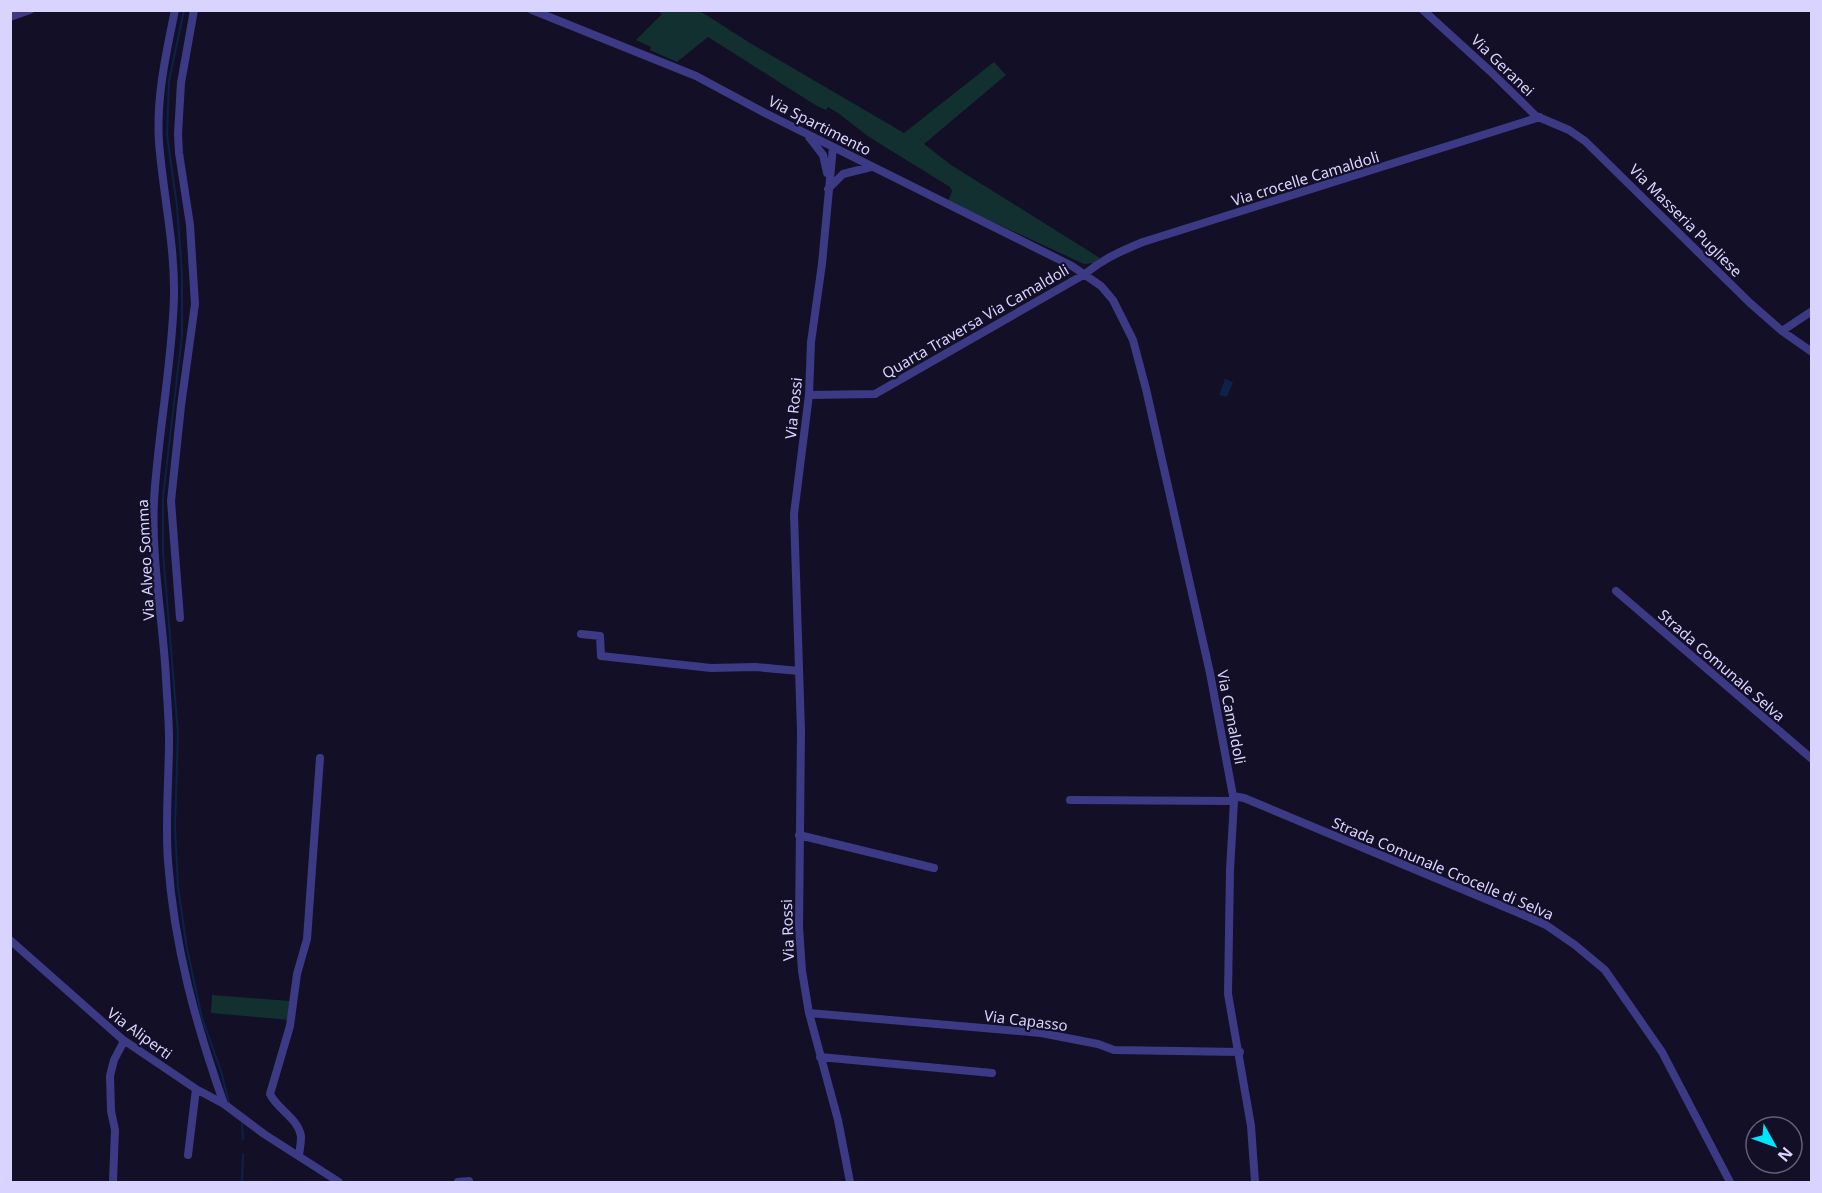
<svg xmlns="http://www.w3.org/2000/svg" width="1822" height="1193" font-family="'Noto Sans',sans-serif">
<rect width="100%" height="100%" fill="#130f26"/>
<path fill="#12302f" d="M 657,11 L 700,11 L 750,43 L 904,133 L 994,62 L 1006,75 L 924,144 L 951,165 L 1100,258 L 1093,263 L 1084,264 L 948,201 L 952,191 L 950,187 L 869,137 L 838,113 L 828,107 L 826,110 L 817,106 L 708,37 L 677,62 L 650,50 L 651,47 L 636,40 L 662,14 Z
M 212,995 L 290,1001 L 289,1020 L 211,1013 Z"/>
<path fill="#0c2248" d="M 1225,379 L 1233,382 L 1227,397 L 1219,395 Z"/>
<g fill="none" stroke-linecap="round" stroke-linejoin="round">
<path stroke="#0c2248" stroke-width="2" d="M 184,10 L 169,81 L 167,135 L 177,206 L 182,273 L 182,335 L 163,497 L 163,552 L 178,733 L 175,826 L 178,887 L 187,949 L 202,1018 L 221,1071 L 229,1103
M 242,1123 L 243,1139
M 242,1182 L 243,1154"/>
<path stroke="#3d3a85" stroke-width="8" d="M 175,10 C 166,54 156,98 159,142 C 163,194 175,244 174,297 C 172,365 158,433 154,501 C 151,559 163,620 166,678 C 167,699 169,719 169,739 C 169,780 165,821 168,861 C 174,946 196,1025 224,1104
M 532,10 L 696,76 L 763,112 L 1072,266 L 1101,286 L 1113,300 L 1133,340 L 1146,389 L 1210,673 L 1234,801 L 1230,870 L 1228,994 L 1251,1126 L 1255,1182
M 1423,10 L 1490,71 L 1536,116 L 1569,130 L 1585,141 L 1750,303 L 1782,331 L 1812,352
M 10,17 L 30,10
M 809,137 L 823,155 L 827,173
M 833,147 L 822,264 L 811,342 L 809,395 L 794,514 L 801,731 L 799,927 L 802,971 L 809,1013 L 838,1120 L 850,1182
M 828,189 L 843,174 L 871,167
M 1782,331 L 1812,311
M 809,395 L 875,394 L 1085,274 C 1103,259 1121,251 1143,242 L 1540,117
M 1616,591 L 1812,759
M 180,618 L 171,501 L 181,406 L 195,304 L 190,225 L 179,153 L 178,134 L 181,83 L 194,10
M 581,634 L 600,636 L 601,656 L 711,668 L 755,667 L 799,671
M 1233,796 L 1244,798 L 1519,913 L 1546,925 L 1575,945 L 1605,970 L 1662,1052 L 1730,1182
M 1070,800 L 1234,801
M 799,835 L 934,868
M 10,940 L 122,1039 L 196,1089 L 224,1104 L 264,1134 L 339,1182
M 809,1013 L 1041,1033 L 1098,1044 L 1114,1050 L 1240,1052
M 820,1057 L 992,1073
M 188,1155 L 196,1089
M 299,1155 C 300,1149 301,1142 301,1136 C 298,1118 277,1109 270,1094 L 290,1026 L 297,974 L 307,939 L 320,758
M 113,1182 L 115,1130 L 111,1111 L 110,1076 L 114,1060 L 124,1041
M 458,1182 L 469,1181"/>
</g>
<g text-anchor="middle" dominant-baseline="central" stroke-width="4.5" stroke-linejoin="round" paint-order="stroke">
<g font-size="15" fill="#d9d4ff" stroke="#130f26">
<text transform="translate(1503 65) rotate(44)">Via Geranei</text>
<text transform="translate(820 125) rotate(27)">Via Spartimento</text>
<text transform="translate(1305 178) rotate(-17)">Via crocelle Camaldoli</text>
<text transform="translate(1686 220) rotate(45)">Via Masseria Pugliese</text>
<text transform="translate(975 321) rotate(-30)">Quarta Traversa Via Camaldoli</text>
<text transform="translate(793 408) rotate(-84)">Via Rossi</text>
<text transform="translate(145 560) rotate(-93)">Via Alveo Somma</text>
<text transform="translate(1722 665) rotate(41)">Strada Comunale Selva</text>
<text transform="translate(1232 717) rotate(79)">Via Camaldoli</text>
<text transform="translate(1443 868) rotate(23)">Strada Comunale Crocelle di Selva</text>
<text transform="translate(787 930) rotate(-92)">Via Rossi</text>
<text transform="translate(1026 1020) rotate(7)">Via Capasso</text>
<text transform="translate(140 1033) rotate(36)">Via Aliperti</text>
</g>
</g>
<rect width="1822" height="1193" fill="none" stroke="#d9d4ff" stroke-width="24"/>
<g transform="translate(1774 1145) rotate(130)"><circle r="28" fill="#130f26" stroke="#625e7d" stroke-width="1.5"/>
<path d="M0-4.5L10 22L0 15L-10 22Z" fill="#00e5ff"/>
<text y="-9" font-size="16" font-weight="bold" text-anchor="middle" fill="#d9d4ff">N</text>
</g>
</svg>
